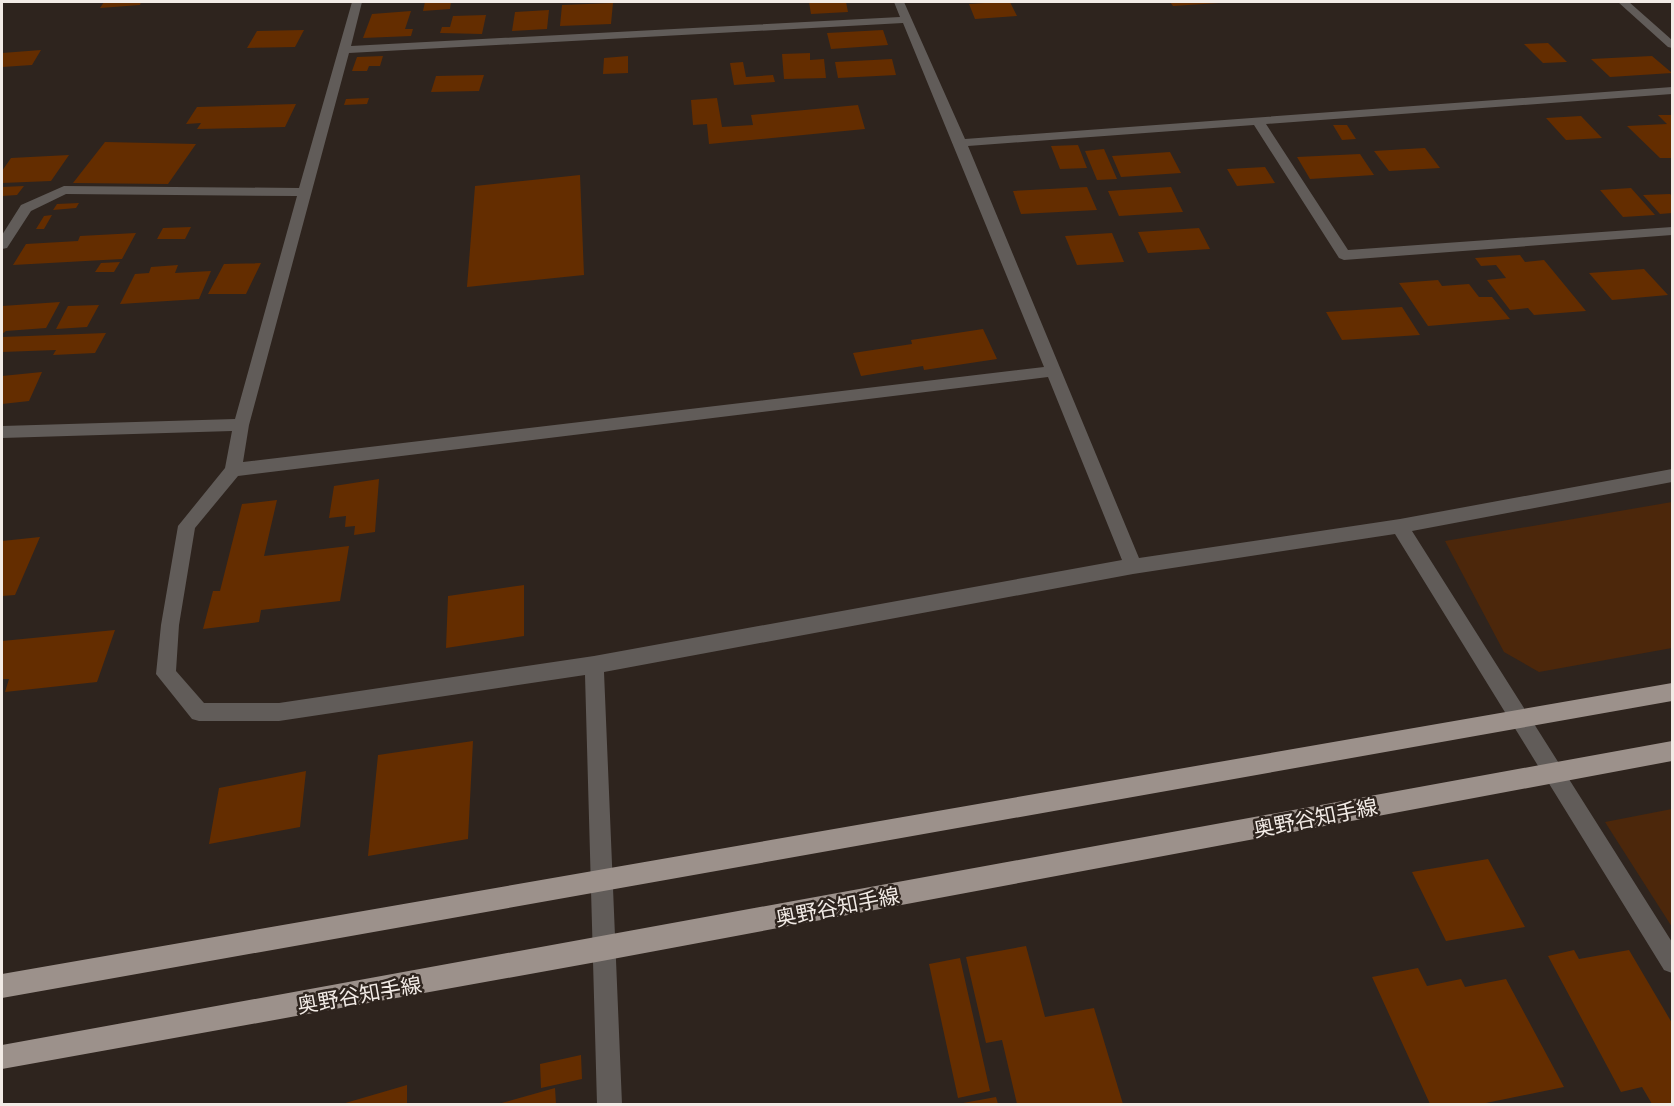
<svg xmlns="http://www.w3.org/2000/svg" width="1674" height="1106" font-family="Literata,'Noto Sans JP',serif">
<rect width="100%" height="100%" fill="#2e241e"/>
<path fill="#4c270b" d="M 1672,502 L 1672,648 L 1539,672 L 1504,652 L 1445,541 Z
M 1672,809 L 1672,927 L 1605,822 Z"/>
<path fill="#642d00" d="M 104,2 L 141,2 L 140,5 L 100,8 Z
M 425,2 L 451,2 L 450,9 L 423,11 Z
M 809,2 L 846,2 L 848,12 L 811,14 Z
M 1000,2 L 1010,2 L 1017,16 L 975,19 L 969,4 Z
M 1170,2 L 1219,2 L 1219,3 L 1173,6 Z
M 613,3 L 611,24 L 560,26 L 562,5 Z
M 549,10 L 547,29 L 512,31 L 515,12 Z
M 411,11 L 405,29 L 413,29 L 411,36 L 363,38 L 372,14 Z
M 486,15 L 482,34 L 440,33 L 442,27 L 450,27 L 453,16 Z
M 304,30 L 295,47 L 247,48 L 257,31 Z
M 883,30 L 888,45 L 831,49 L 827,33 Z
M 1548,43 L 1567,62 L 1543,63 L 1524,44 Z
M 41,50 L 32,65 L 2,67 L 2,53 Z
M 810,53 L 810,60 L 824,59 L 826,78 L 784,79 L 782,54 Z
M 383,56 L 380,66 L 369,66 L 367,71 L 352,71 L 357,57 Z
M 628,56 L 628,73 L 603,74 L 604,58 Z
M 1652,56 L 1672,73 L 1610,77 L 1591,59 Z
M 892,59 L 896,75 L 838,78 L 835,62 Z
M 743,62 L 746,77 L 773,75 L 775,82 L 734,85 L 730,63 Z
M 484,75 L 479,91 L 431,92 L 436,76 Z
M 369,98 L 367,104 L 344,105 L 346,99 Z
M 717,98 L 722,127 L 753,125 L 751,115 L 858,105 L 865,129 L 709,144 L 707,124 L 693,125 L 691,100 Z
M 296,104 L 285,127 L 197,129 L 201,123 L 186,124 L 197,107 Z
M 1658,115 L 1672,115 L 1672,158 L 1660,158 L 1627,126 L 1667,124 Z
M 1581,116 L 1602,138 L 1566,140 L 1546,118 Z
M 1333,125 L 1347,125 L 1356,139 L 1342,140 Z
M 105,142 L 196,144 L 168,184 L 73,183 Z
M 1078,145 L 1087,168 L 1060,169 L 1051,146 Z
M 1425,148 L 1440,168 L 1389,171 L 1374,151 Z
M 1104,149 L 1117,179 L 1097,180 L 1085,151 Z
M 1170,152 L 1181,173 L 1121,177 L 1112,156 Z
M 1360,154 L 1374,175 L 1310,179 L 1297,157 Z
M 69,155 L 51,181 L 2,183 L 2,171 L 11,158 Z
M 1265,167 L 1275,183 L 1237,186 L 1227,169 Z
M 580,175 L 584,275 L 467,287 L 475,186 Z
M 24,186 L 17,195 L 2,196 L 2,187 Z
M 1087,187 L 1097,210 L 1021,214 L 1013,191 Z
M 1171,187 L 1183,212 L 1119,216 L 1108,191 Z
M 1631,188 L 1655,215 L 1623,217 L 1600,190 Z
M 1670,194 L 1672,196 L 1672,213 L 1660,214 L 1643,195 Z
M 79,203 L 76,208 L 53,210 L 57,204 Z
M 52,215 L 44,229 L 36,229 L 44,216 Z
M 191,227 L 185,239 L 157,239 L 163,228 Z
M 1199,228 L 1210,249 L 1148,253 L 1138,232 Z
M 136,233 L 122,259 L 13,265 L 26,244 L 78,241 L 80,236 Z
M 1112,233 L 1124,262 L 1077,265 L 1065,236 Z
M 1520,255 L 1525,262 L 1544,260 L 1586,311 L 1534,315 L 1528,308 L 1510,310 L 1487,280 L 1506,278 L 1496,265 L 1481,266 L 1475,258 Z
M 120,262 L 114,272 L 95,272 L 101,263 Z
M 261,263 L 246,294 L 208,294 L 224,264 Z
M 178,265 L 175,273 L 211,271 L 199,299 L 120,304 L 135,274 L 149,273 L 151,267 Z
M 1644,269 L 1668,295 L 1612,300 L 1589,273 Z
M 1438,280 L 1442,286 L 1469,284 L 1479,297 L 1492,297 L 1510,319 L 1428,326 L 1399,283 Z
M 60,302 L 46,328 L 6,331 L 2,334 L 2,306 Z
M 99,305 L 87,327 L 56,329 L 68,306 Z
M 1402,307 L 1420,335 L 1342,340 L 1326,312 Z
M 983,329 L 997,359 L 924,370 L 923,366 L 861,376 L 853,353 L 912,344 L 911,340 Z
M 106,333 L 95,353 L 53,355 L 56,350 L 2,352 L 2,337 Z
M 42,372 L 29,401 L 2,404 L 2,376 Z
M 379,479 L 375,532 L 354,535 L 355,526 L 345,527 L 346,516 L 329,518 L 334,486 Z
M 277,500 L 264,556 L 349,546 L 340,601 L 261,610 L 259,622 L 203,629 L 213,591 L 220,591 L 242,504 Z
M 40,537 L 15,595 L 2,596 L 2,541 Z
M 524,585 L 524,636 L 446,648 L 448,596 Z
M 115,630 L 97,682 L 5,692 L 9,679 L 2,679 L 2,641 Z
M 473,741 L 468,839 L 368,856 L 378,755 Z
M 306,771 L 300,827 L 209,844 L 219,788 Z
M 1488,859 L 1525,927 L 1446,941 L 1412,872 Z
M 1026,946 L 1045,1017 L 1094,1008 L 1123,1104 L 1017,1104 L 1002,1040 L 986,1043 L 966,957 Z
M 1574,950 L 1579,959 L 1629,950 L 1672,1023 L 1672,1104 L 1652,1104 L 1642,1087 L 1621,1092 L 1548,956 Z
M 960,958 L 990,1091 L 958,1098 L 929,964 Z
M 1418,968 L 1427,986 L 1461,979 L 1465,987 L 1506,979 L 1564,1087 L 1481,1104 L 1430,1104 L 1372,977 Z
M 581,1055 L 582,1079 L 541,1088 L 540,1064 Z
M 407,1085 L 407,1104 L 342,1104 Z
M 555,1088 L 556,1104 L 498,1104 Z
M 996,1097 L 998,1104 L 963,1104 L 963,1103 Z"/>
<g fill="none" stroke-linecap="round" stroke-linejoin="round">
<path fill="#615c59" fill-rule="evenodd" d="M 352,2 L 362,2 L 351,46 L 900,17 L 894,2 L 904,2 L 965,139 L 1672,87 L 1672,94 L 1266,124 L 1348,250 L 1672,227 L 1672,235 L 1344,260 L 1339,258 L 1254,125 L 968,146 L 1139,558 L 1400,519 L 1672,469 L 1672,482 L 1412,531 L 1672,942 L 1672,973 L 1664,970 L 1395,534 L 1133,574 L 604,672 L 622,1104 L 597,1104 L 585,675 L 279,721 L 199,721 L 192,719 L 156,674 L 161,625 L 178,526 L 225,468 L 232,431 L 2,438 L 2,426 L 235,419 L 297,196 L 66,194 L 31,211 L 7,248 L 2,249 L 2,235 L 21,205 L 64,186 L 299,188 ZM 903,23 L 1044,367 L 243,462 L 249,425 L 349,53 ZM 1048,377 L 1122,560 L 594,656 L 279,703 L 204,703 L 176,671 L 179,625 L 195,528 L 238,476 Z
M 1618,2 L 1629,2 L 1672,40 L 1672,48 L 1668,47 Z"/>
<path fill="#9c918b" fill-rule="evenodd" d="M 1672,683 L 1672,701 L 2,998 L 2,974 Z
M 1672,741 L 1672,761 L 602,961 L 2,1069 L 2,1045 Z"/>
</g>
<g text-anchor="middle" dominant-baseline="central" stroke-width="5" stroke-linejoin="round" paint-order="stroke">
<g font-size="21" fill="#f2ebe6" stroke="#2e241e">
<text transform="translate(1315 816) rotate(-11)">奥野谷知手線</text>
<text transform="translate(837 905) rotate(-11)">奥野谷知手線</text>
<text transform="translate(359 993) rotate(-10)">奥野谷知手線</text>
</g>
</g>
<rect width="1674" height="1106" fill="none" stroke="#f2ebe6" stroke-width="6"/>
</svg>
